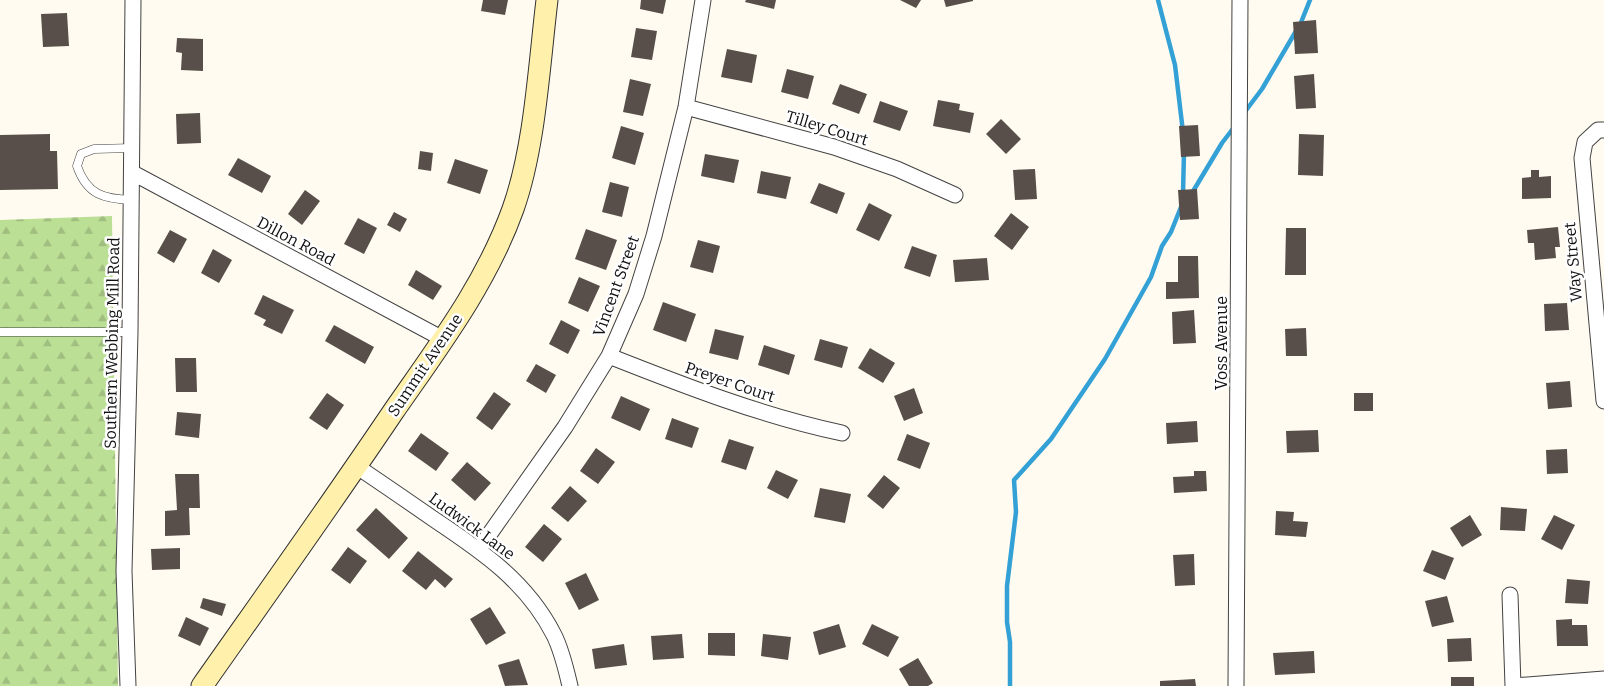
<svg xmlns="http://www.w3.org/2000/svg" width="1604" height="686" font-family="Bitter,serif">
<defs>
<pattern id="forest-firs" width="22" height="20" patternUnits="userSpaceOnUse" patternTransform="scale(1.25)"><rect width="22" height="20" fill="#bbdf95"/><path d="M5 1l3.5 6h-7zM16 11l3.5 6h-7z" fill="#a0be7f"/></pattern>
</defs>
<rect width="100%" height="100%" fill="#fffbf0"/>
<path fill="url(#forest-firs)" d="M 112,216 L 118,686 L 0,686 L 0,220 Z"/>
<g fill="none" stroke-linecap="round" stroke-linejoin="round">
<path stroke="#33a0d6" stroke-width="4.5" d="M 1158,0 L 1175,65 L 1183,132
M 1300,25 L 1310,0
M 1244,113 L 1262,89 L 1296,31
M 1192,193 L 1222,143 L 1235,126
M 1183,194 L 1184,152
M 1010,686 L 1010,642 L 1007,622 L 1007,586 L 1016,512 L 1014,480 L 1051,439 L 1105,359 L 1151,277 L 1162,246 L 1171,232 L 1181,207"/>
</g>
<path fill="#584f4a" d="M 483,0 L 508,0 L 505,15 L 481,11 Z
M 641,0 L 666,0 L 663,14 L 640,9 Z
M 746,0 L 776,0 L 774,9 L 745,2 Z
M 900,0 L 921,0 L 916,8 Z
M 944,0 L 973,0 L 973,1 L 946,7 Z
M 67,13 L 69,46 L 43,47 L 41,14 Z
M 1316,20 L 1318,53 L 1295,54 L 1293,22 Z
M 636,28 L 657,31 L 652,60 L 631,57 Z
M 177,38 L 203,39 L 203,71 L 181,70 L 182,53 L 176,52 Z
M 727,49 L 757,55 L 752,83 L 721,77 Z
M 787,69 L 814,76 L 808,99 L 781,92 Z
M 1314,74 L 1316,108 L 1296,109 L 1294,76 Z
M 630,79 L 651,84 L 643,116 L 623,112 Z
M 840,84 L 867,94 L 859,114 L 832,104 Z
M 938,100 L 960,104 L 959,110 L 974,113 L 970,133 L 933,126 Z
M 880,101 L 908,111 L 900,131 L 873,122 Z
M 200,113 L 201,143 L 177,144 L 176,114 Z
M 1001,119 L 1021,139 L 1006,154 L 986,134 Z
M 1198,125 L 1200,156 L 1181,157 L 1179,126 Z
M 621,126 L 644,133 L 635,165 L 612,158 Z
M 50,134 L 50,151 L 57,151 L 58,189 L 0,190 L 0,135 Z
M 1299,134 L 1324,135 L 1323,176 L 1298,175 Z
M 420,151 L 433,153 L 431,171 L 418,169 Z
M 705,154 L 739,160 L 734,183 L 701,176 Z
M 238,158 L 271,176 L 262,193 L 228,175 Z
M 455,159 L 488,170 L 480,194 L 447,183 Z
M 1035,169 L 1037,199 L 1015,200 L 1013,170 Z
M 1531,170 L 1539,170 L 1539,177 L 1551,176 L 1551,198 L 1522,199 L 1522,178 L 1531,177 Z
M 761,171 L 791,177 L 786,199 L 757,193 Z
M 610,182 L 629,187 L 622,217 L 602,212 Z
M 819,183 L 845,193 L 837,214 L 810,203 Z
M 1197,189 L 1199,219 L 1180,220 L 1178,190 Z
M 305,190 L 320,201 L 302,225 L 288,214 Z
M 869,203 L 892,215 L 879,241 L 856,230 Z
M 394,212 L 407,219 L 400,232 L 387,225 Z
M 1011,213 L 1029,227 L 1012,250 L 994,236 Z
M 358,218 L 377,228 L 364,254 L 344,244 Z
M 1558,227 L 1560,247 L 1555,247 L 1556,258 L 1535,260 L 1534,243 L 1528,243 L 1527,230 Z
M 1286,228 L 1306,228 L 1306,275 L 1285,275 Z
M 586,229 L 617,240 L 606,270 L 575,259 Z
M 170,230 L 187,239 L 174,263 L 157,253 Z
M 698,240 L 720,246 L 713,273 L 690,267 Z
M 912,246 L 937,255 L 930,277 L 904,268 Z
M 213,249 L 232,260 L 219,283 L 201,273 Z
M 1178,256 L 1198,256 L 1199,298 L 1166,299 L 1166,282 L 1178,282 Z
M 987,258 L 989,280 L 955,282 L 953,260 Z
M 416,270 L 442,286 L 433,300 L 408,285 Z
M 579,277 L 600,286 L 588,312 L 568,303 Z
M 263,295 L 294,310 L 282,334 L 263,325 L 266,320 L 254,314 Z
M 663,302 L 696,314 L 686,342 L 653,330 Z
M 1567,303 L 1569,330 L 1545,331 L 1544,304 Z
M 1194,310 L 1196,343 L 1173,344 L 1172,312 Z
M 561,320 L 580,330 L 568,354 L 549,344 Z
M 334,325 L 374,347 L 365,364 L 325,341 Z
M 1306,328 L 1307,356 L 1286,356 L 1285,329 Z
M 715,329 L 744,336 L 738,360 L 709,353 Z
M 820,339 L 848,347 L 842,368 L 814,360 Z
M 764,345 L 795,355 L 789,375 L 758,365 Z
M 870,348 L 895,363 L 883,383 L 858,368 Z
M 175,358 L 196,358 L 197,392 L 176,392 Z
M 536,364 L 556,375 L 546,393 L 526,381 Z
M 1570,381 L 1572,407 L 1548,409 L 1546,383 Z
M 914,388 L 923,413 L 904,421 L 894,396 Z
M 494,392 L 511,404 L 492,430 L 476,418 Z
M 327,393 L 344,405 L 327,430 L 309,418 Z
M 1354,393 L 1373,393 L 1373,411 L 1354,411 Z
M 621,396 L 650,409 L 640,431 L 611,418 Z
M 177,412 L 201,414 L 199,438 L 175,435 Z
M 672,418 L 699,428 L 692,448 L 665,439 Z
M 1197,421 L 1198,442 L 1167,444 L 1166,423 Z
M 1318,430 L 1319,452 L 1287,453 L 1286,431 Z
M 421,433 L 449,453 L 436,471 L 408,451 Z
M 907,434 L 930,443 L 920,469 L 897,460 Z
M 729,439 L 754,447 L 746,470 L 721,462 Z
M 596,448 L 615,462 L 598,484 L 580,471 Z
M 1567,449 L 1568,473 L 1547,474 L 1546,450 Z
M 467,462 L 491,483 L 475,501 L 451,480 Z
M 776,470 L 798,480 L 788,499 L 767,488 Z
M 1194,471 L 1206,471 L 1207,491 L 1174,493 L 1173,477 L 1194,476 Z
M 175,474 L 199,474 L 200,508 L 189,508 L 190,535 L 165,536 L 165,511 L 177,510 Z
M 884,475 L 900,488 L 883,509 L 867,496 Z
M 570,486 L 587,501 L 568,522 L 551,508 Z
M 820,488 L 851,494 L 845,523 L 814,517 Z
M 1501,507 L 1527,509 L 1525,531 L 1500,530 Z
M 376,508 L 408,538 L 389,559 L 356,530 Z
M 1276,511 L 1294,512 L 1293,521 L 1308,522 L 1306,537 L 1275,535 Z
M 1470,515 L 1482,535 L 1462,547 L 1450,528 Z
M 1554,515 L 1575,525 L 1562,550 L 1541,539 Z
M 544,524 L 562,539 L 543,562 L 525,547 Z
M 348,547 L 367,561 L 350,584 L 331,570 Z
M 180,548 L 180,569 L 152,570 L 151,549 Z
M 1432,550 L 1454,558 L 1445,580 L 1423,571 Z
M 418,551 L 453,579 L 445,588 L 435,579 L 426,590 L 402,571 Z
M 1194,554 L 1195,585 L 1175,586 L 1173,555 Z
M 586,573 L 599,600 L 579,610 L 565,583 Z
M 1567,579 L 1590,581 L 1588,604 L 1565,603 Z
M 1447,596 L 1454,622 L 1432,627 L 1425,601 Z
M 203,598 L 226,604 L 222,616 L 200,608 Z
M 490,607 L 506,633 L 486,645 L 470,619 Z
M 186,617 L 209,628 L 200,646 L 178,636 Z
M 1572,619 L 1572,625 L 1587,625 L 1588,646 L 1557,646 L 1556,620 Z
M 839,624 L 846,647 L 819,655 L 813,632 Z
M 872,624 L 899,637 L 888,657 L 862,644 Z
M 708,633 L 735,633 L 735,656 L 708,655 Z
M 682,634 L 684,658 L 653,660 L 651,636 Z
M 763,634 L 791,637 L 788,660 L 761,656 Z
M 1471,638 L 1472,661 L 1448,662 L 1447,639 Z
M 624,644 L 627,665 L 595,669 L 592,649 Z
M 1314,651 L 1315,673 L 1275,675 L 1273,653 Z
M 918,658 L 933,683 L 928,686 L 909,686 L 899,669 Z
M 519,659 L 528,685 L 505,686 L 498,665 Z
M 1451,677 L 1474,677 L 1474,686 L 1451,686 Z
M 1195,679 L 1196,686 L 1160,686 L 1160,681 Z"/>
<g fill="none" stroke-linecap="round" stroke-linejoin="round">
<g stroke="#424242" stroke-width="9">
<path id="lane" d="M 132,200 C 104,199 87,195 77,166 L 81,154 L 94,149 L 132,148
M 0,332 L 130,332"/>
</g>
<g stroke="#424242" stroke-width="17">
<path id="street" d="M 686,107 L 834,147 L 897,169 L 955,195
M 1604,130 L 1598,130 L 1585,142 L 1582,158 L 1604,401
M 133,173 L 443,339
M 609,356 C 685,386 762,416 842,433
M 356,466 C 383,484 409,502 435,520 C 483,552 527,582 554,635 C 562,651 566,669 570,686
M 479,549 L 565,427 L 609,356 L 636,294 L 654,236 L 686,107 L 703,0
M 1510,595 L 1513,686
M 128,686 L 124,571 L 130,332 L 133,0
M 1236,686 L 1240,0
M 1513,686 L 1604,679"/>
</g>
<g stroke="#313131" stroke-width="23">
<path id="secondary" d="M 202,686 C 266,595 331,504 393,412 C 438,347 486,284 513,209 C 535,147 539,66 547,0"/>
</g>
<use href="#lane" stroke="#fff" stroke-width="8"/>
<use href="#street" stroke="#fff" stroke-width="15"/>
<use href="#secondary" stroke="#fff0ab" stroke-width="21"/>
</g>
<g text-anchor="middle" dominant-baseline="central" stroke-width="5" stroke-linejoin="round" paint-order="stroke">
<g font-size="16" fill="#0f0f0f" stroke="#fff">
<text transform="translate(827 128) rotate(17)">Tilley Court</text>
<text transform="translate(296 241) rotate(28)">Dillon Road</text>
<text transform="translate(1573 262) rotate(-95)">Way Street</text>
<text transform="translate(616 286) rotate(-70)">Vincent Street</text>
<text transform="translate(112 343) rotate(-89)">Southern Webbing Mill Road</text>
<text transform="translate(1221 343) rotate(-90)">Voss Avenue</text>
<text transform="translate(425 365) rotate(-56)">Summit Avenue</text>
<text transform="translate(730 382) rotate(19)">Preyer Court</text>
<text transform="translate(472 526) rotate(36)">Ludwick Lane</text>
</g>
</g>
</svg>
